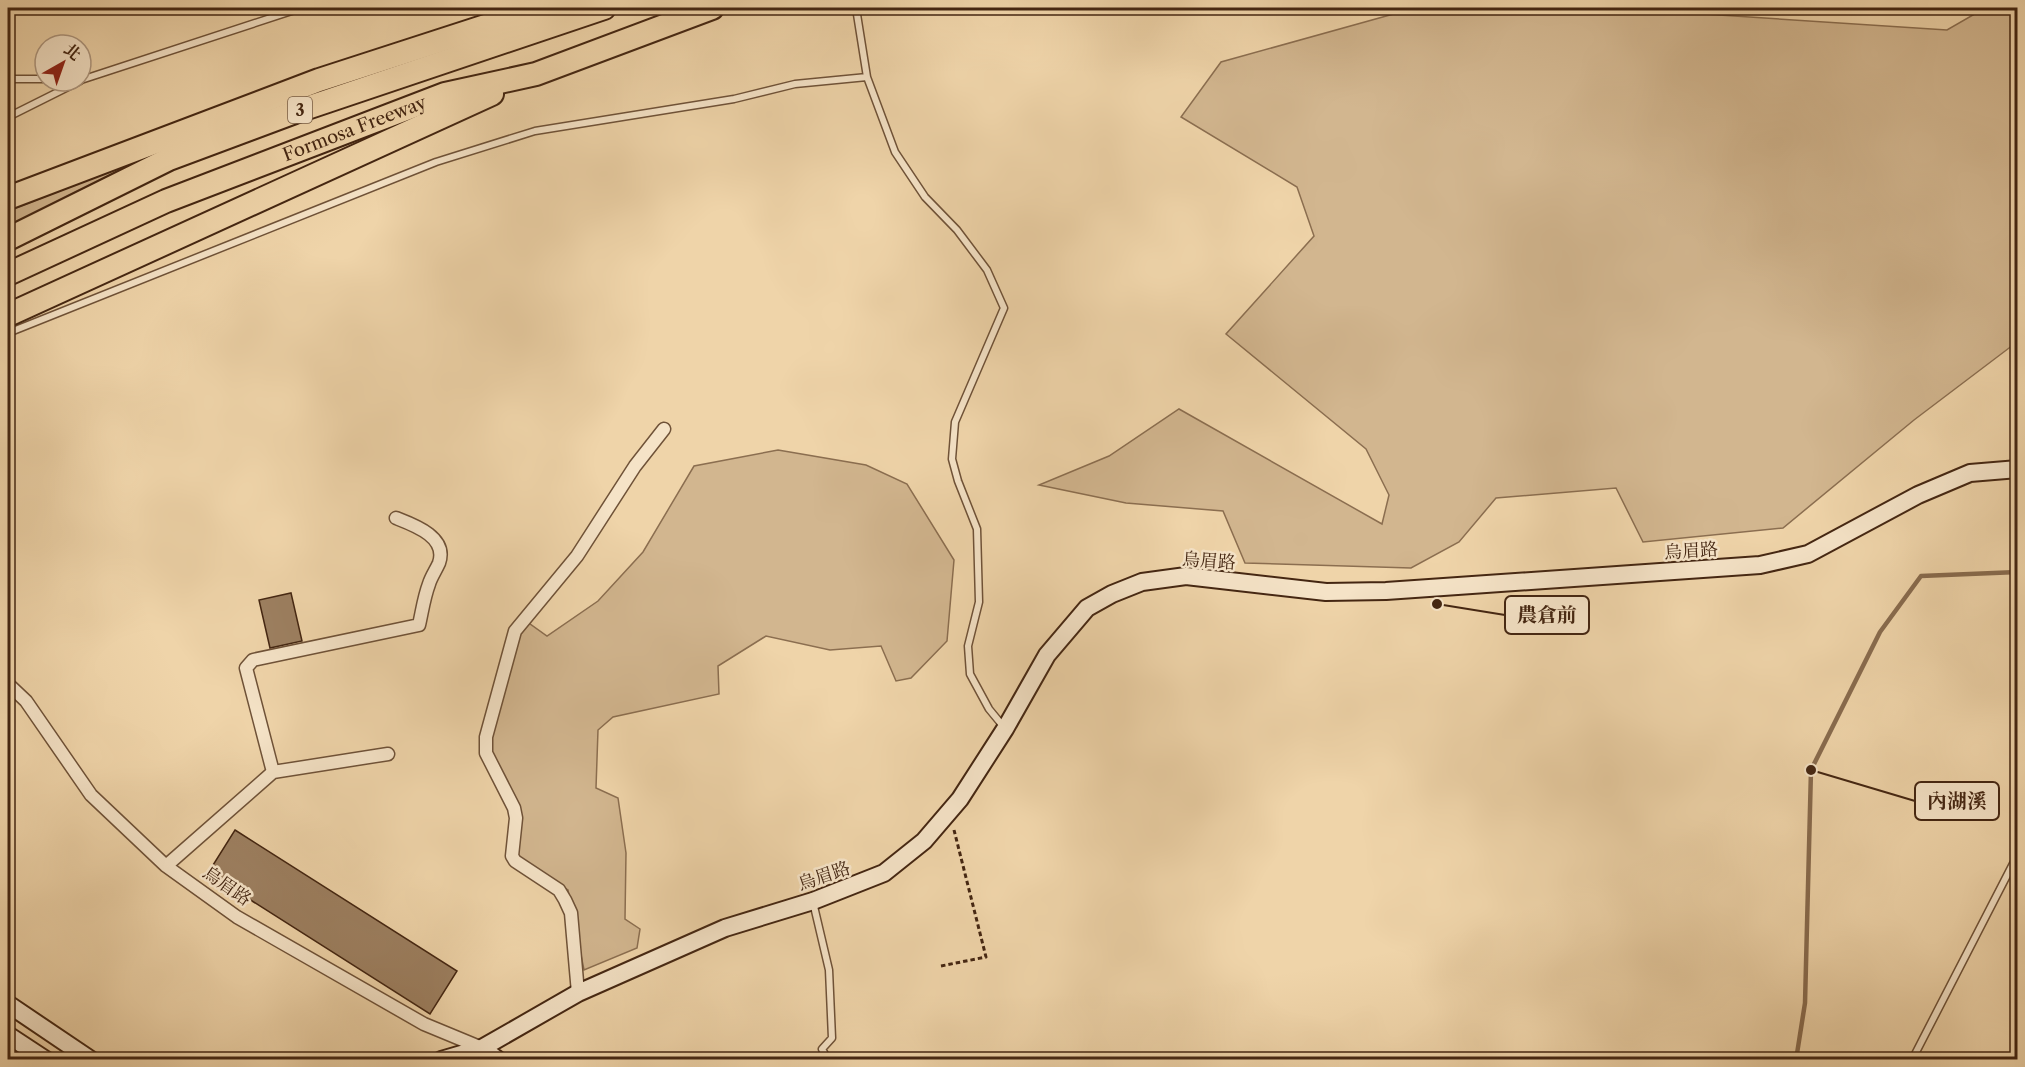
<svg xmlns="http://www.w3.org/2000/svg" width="2025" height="1067" font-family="'Libre Caslon Text','Noto Serif TC',serif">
<rect width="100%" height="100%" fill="#efd4a9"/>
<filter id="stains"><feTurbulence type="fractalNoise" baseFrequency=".00333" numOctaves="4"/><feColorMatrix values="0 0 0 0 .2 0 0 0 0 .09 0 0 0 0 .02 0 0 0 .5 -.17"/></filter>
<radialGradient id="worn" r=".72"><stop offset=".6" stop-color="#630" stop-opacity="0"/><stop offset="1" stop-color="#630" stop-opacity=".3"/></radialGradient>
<path fill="#d2b68f" stroke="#8b6e50" stroke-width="1.5" d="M 1415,8 L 1642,8 L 1643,10 L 1947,30 L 1985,8 L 2017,8 L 2017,342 L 1914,420 L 1783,528 L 1643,542 L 1616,488 L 1496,498 L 1459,542 L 1411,568 L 1245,563 L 1223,511 L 1126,503 L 1039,485 L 1109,456 L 1179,409 L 1382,524 L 1389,495 L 1366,449 L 1226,334 L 1314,236 L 1297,187 L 1181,117 L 1221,62 Z
M 231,124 L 8,228 L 8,211 Z
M 778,450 L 866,465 L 907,484 L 954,560 L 947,641 L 911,678 L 896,681 L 881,646 L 830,650 L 766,636 L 718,666 L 719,694 L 613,717 L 598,730 L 596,788 L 618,798 L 626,853 L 625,919 L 640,929 L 637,948 L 584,970 L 568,890 L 516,858 L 518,815 L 484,733 L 523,619 L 547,636 L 598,601 L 643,552 L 694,466 Z"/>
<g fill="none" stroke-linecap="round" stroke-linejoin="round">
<path stroke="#886b4e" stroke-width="4.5" d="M 1796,1060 L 1805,1003 L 1811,770 L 1880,632 L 1921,576 L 2018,572"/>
</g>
<path fill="#9d8061" stroke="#442612" stroke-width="1.5" d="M 291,593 L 302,641 L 270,648 L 259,600 Z
M 235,830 L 457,971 L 430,1014 L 208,873 Z"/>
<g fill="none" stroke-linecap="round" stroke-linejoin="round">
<g stroke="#6f5238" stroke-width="9">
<path id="lane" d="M 856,8 L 867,77 L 895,152 L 925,197 L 957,230 L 987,270 L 1004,308 L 955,422 L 952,459 L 958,481 L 977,529 L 979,602 L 968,646 L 970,674 L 989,709 L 1003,726
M 8,79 L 45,79
M 81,80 L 301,8
M 8,117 L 80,81
M 8,333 L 436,162 L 535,131 L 734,99 L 795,84 L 867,77
M 813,902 L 829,970 L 832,1038 L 822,1049 L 828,1060
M 1912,1060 L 2018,854"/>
</g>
<g stroke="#6f5238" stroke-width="15">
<path id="street" d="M 8,684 L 26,701 L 91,795 L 166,866 L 237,917 L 424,1024 L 482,1048
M 388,754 L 273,772 L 246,668 L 253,660 L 419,625 C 422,612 424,597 429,584 C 431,577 436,570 439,563 C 448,537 414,525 396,518
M 166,866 L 273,772
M 578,993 L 571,913 L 565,900 L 559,890 L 515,861 L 512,856 L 516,818 L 514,808 L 486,753 L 486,737 L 515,631 L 577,556 L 635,466 L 664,429"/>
</g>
<g stroke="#442612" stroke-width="20">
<path id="secondary" d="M 8,1004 L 91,1060
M 8,1035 L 46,1060
M 482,1048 L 498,1060
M 441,1060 L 482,1048 L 578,993 L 725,928 L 813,901 L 884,873 L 924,841 L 960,799 L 1005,729 L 1047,655 L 1087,608 L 1112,594 L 1142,582 L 1186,576 L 1326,592 L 1386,591 L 1760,565 L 1808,554 L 1918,495 L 1970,473 L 2018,469"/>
</g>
<g stroke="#442612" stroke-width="26">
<g id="highway">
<path d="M 8,198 L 319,80 L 541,8"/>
<path d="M 8,239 L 169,159 L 295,112 L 604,8"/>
<path id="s1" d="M 8,274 L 166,201 L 445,94 L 536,74 L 712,8"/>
<path d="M 8,315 L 492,94"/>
</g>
</g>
<path stroke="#442612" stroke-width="3" stroke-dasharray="4.5 3" stroke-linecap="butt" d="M 941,966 L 986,957 L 954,830"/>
<use href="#lane" stroke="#f5e3c7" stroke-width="6"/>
<use href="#street" stroke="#f5e3c7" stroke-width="12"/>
<use href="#secondary" stroke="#f5e3c7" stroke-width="16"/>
<use href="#highway" stroke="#efd4a9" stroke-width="22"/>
</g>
<g text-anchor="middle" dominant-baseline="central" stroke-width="5" stroke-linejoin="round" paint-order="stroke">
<rect fill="#f5e3c7" stroke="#795f48" stroke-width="1.5" x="288" y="97" width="24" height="26" rx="4.5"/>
<g font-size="16" font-weight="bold" fill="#442612">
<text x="300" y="110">3</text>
</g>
<g font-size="18" fill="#442612" stroke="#f5e3c7">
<text stroke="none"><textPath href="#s1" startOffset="376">Formosa Freeway</textPath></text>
<text transform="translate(1691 551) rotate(-4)">烏眉路</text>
<text transform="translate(1209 561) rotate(4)">烏眉路</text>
<text transform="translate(824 876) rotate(-19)">烏眉路</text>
<text transform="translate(227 886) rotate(35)">烏眉路</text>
</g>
</g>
<path fill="none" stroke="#442612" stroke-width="2" d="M1437 604L1505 615M1811 770L1915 801"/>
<g fill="#442612" stroke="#f5e3c7" stroke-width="2">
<circle cx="1437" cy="604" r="6"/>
<circle cx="1811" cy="770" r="6"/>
</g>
<g fill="#f5e3c7" stroke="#442612" stroke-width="2">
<rect x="1505" y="596" width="84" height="38" rx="6"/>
<rect x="1915" y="782" width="84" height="38" rx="6"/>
</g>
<g font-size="20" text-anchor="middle" font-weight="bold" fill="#442612">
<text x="1547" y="622">農倉前</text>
<text x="1957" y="808">內湖溪</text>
</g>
<rect width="2025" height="1067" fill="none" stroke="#efd4a9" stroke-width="30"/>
<rect x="9" y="9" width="2007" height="1049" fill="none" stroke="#442612" stroke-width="3"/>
<rect x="15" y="15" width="1995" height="1037" fill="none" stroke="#442612" stroke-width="1.5"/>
<g transform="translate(63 63) rotate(40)"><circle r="28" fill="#f5e3c7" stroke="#ae977f" stroke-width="1.5"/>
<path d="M0-4.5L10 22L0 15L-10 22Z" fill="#8f2418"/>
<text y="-9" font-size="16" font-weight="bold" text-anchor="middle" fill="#442612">北</text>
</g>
<rect width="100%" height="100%" filter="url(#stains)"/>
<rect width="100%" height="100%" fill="url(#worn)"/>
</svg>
